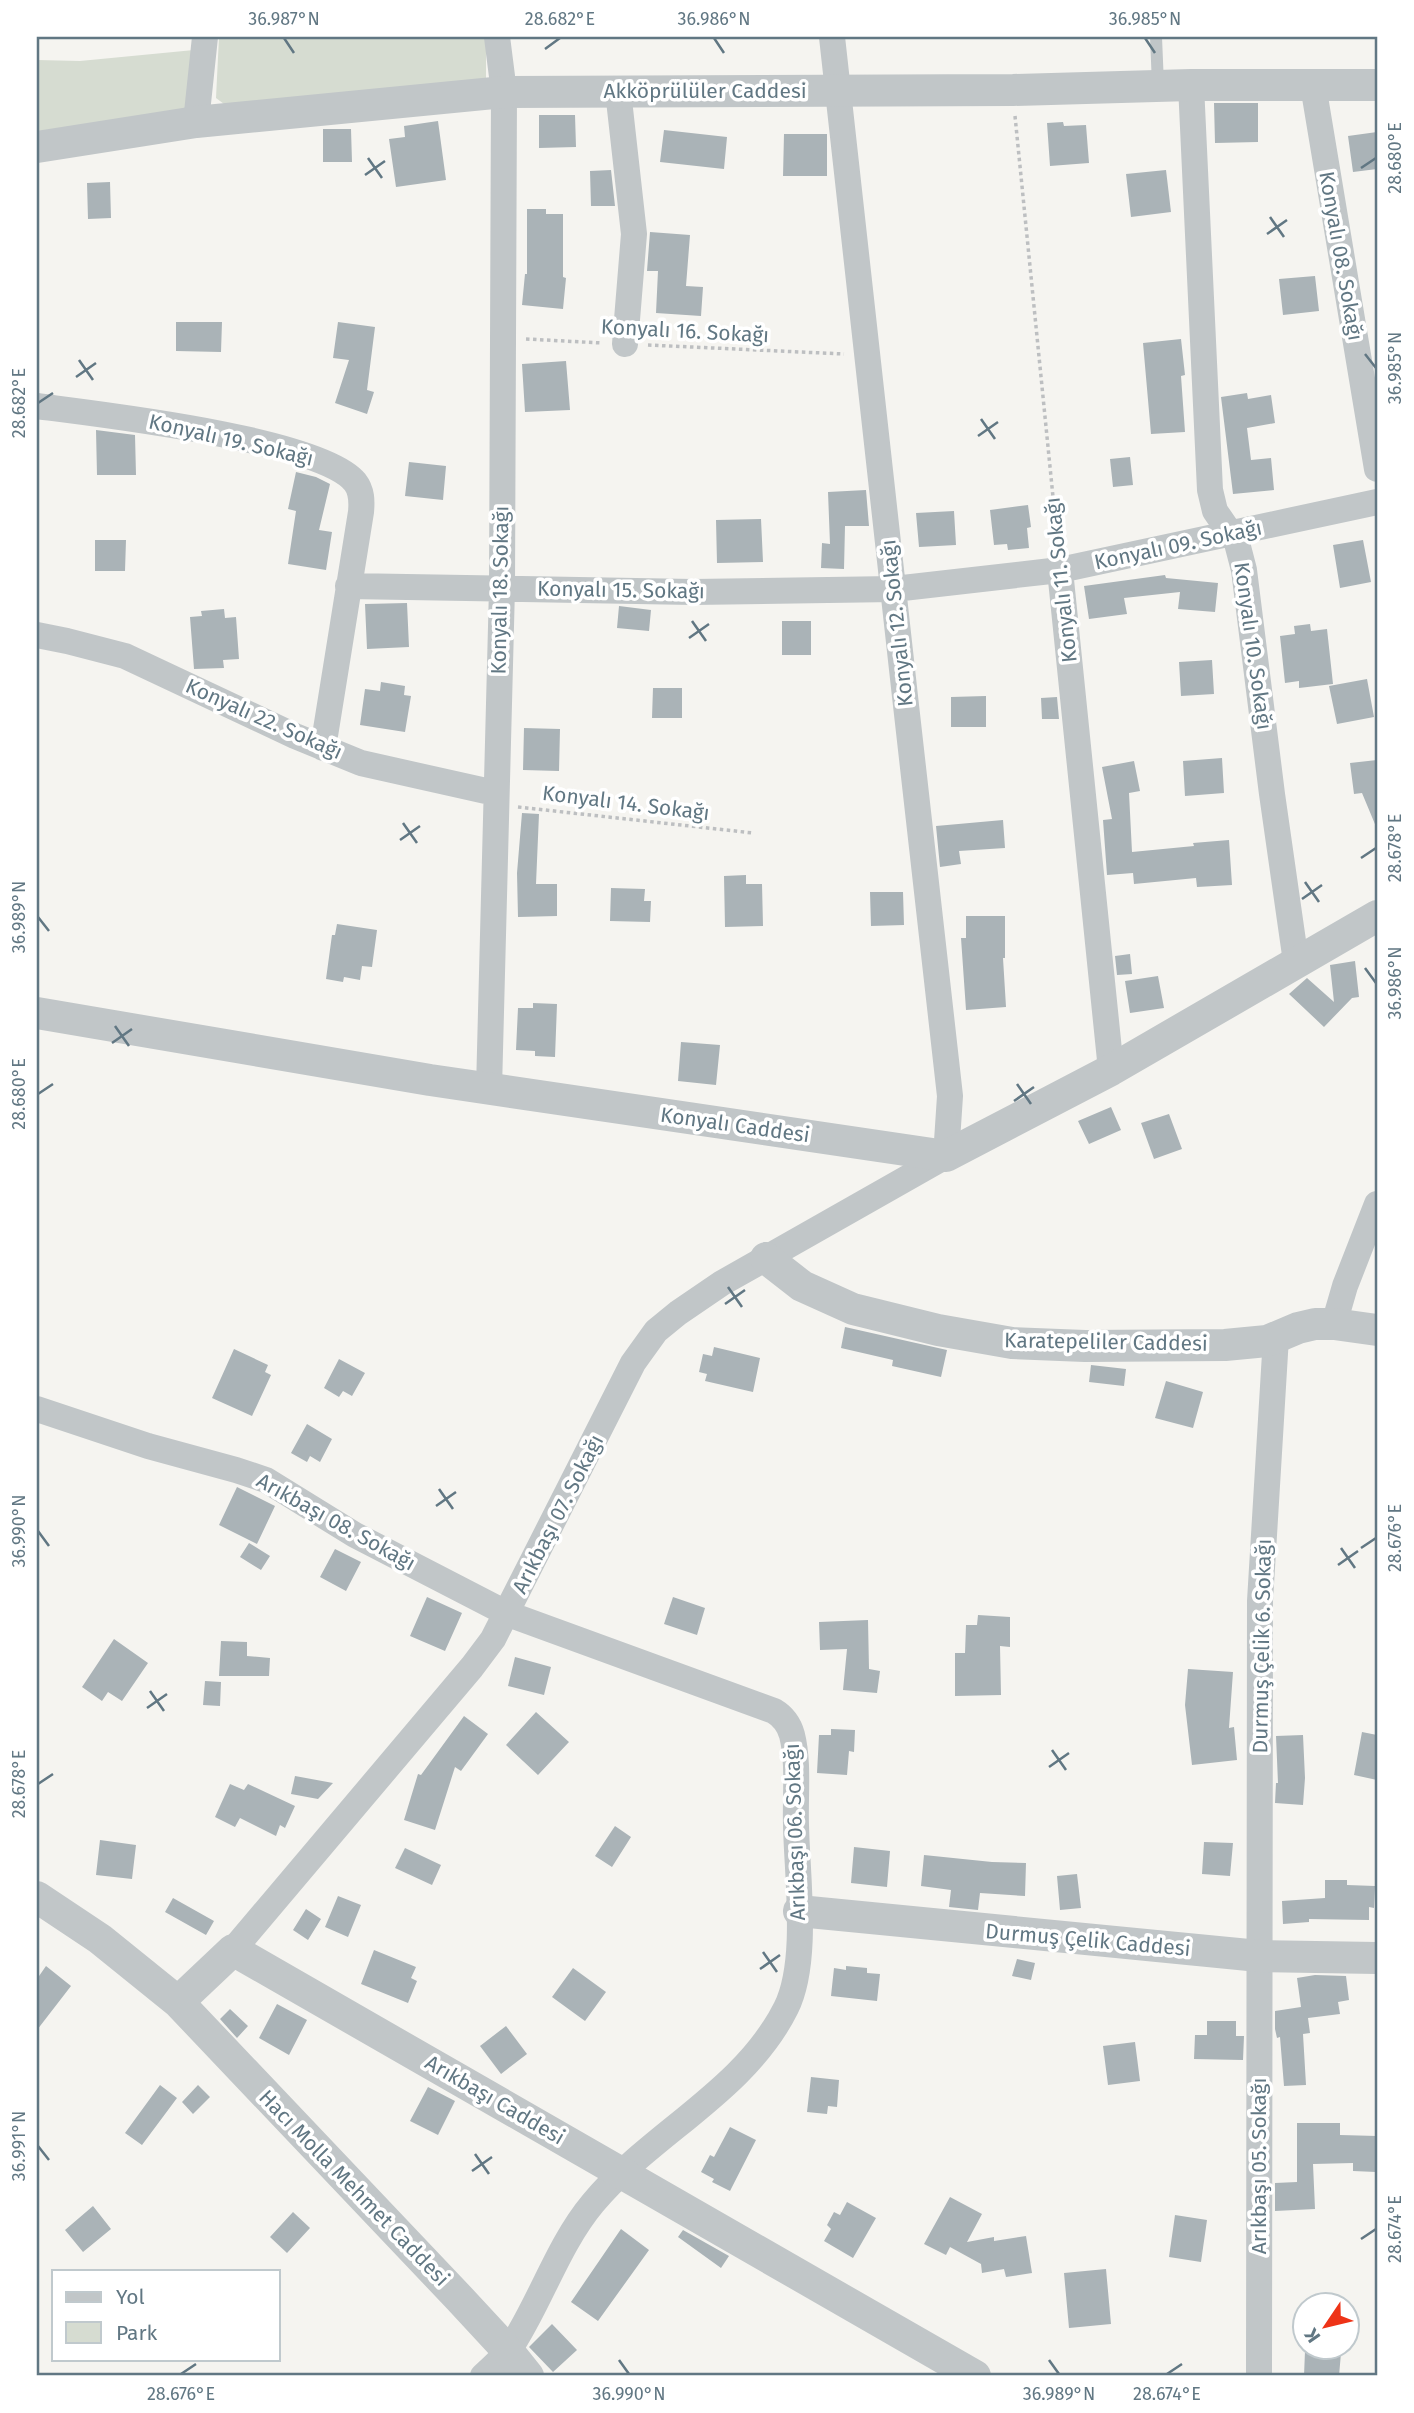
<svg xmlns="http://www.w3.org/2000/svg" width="1414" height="2413" font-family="'Fira Sans',sans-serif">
<rect width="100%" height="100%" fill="#f5f4f0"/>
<path fill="#d6dcd1" d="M 219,37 L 486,37 L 486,81 L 228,107 L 216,98 Z
M 194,50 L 189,113 L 37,134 L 37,60 L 80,61 Z"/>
<path fill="#aab3b7" d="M 1214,103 L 1258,103 L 1258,142 L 1215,143 Z
M 539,115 L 575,115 L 576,147 L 539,148 Z
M 438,121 L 446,180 L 396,187 L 389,139 L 405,137 L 404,126 Z
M 1063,122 L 1064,126 L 1086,125 L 1089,163 L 1050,166 L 1047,123 Z
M 323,129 L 351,129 L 352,162 L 323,162 Z
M 664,130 L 727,137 L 724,169 L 660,162 Z
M 1377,132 L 1377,169 L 1353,172 L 1348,136 Z
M 784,134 L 827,134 L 827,176 L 783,176 Z
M 611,170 L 615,206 L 591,206 L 590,171 Z
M 1166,170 L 1171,212 L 1131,217 L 1126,174 Z
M 110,182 L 111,218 L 88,219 L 87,183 Z
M 527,209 L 546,209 L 546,214 L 563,214 L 563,277 L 566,278 L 563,309 L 522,305 L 525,274 L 527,274 Z
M 650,232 L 690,235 L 686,286 L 703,287 L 701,316 L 656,313 L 658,271 L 647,271 Z
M 1315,276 L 1319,311 L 1283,315 L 1279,279 Z
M 176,322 L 222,322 L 221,352 L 176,351 Z
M 338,322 L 375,327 L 367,390 L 374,392 L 367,414 L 335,403 L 349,360 L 333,358 Z
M 1181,339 L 1185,375 L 1181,376 L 1185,432 L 1151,434 L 1143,343 Z
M 566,361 L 570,410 L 525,412 L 522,364 Z
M 1247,393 L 1248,399 L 1271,395 L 1275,423 L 1247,428 L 1251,460 L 1271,458 L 1274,490 L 1233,494 L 1221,397 Z
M 96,430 L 135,435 L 136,475 L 97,475 Z
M 1130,457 L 1133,485 L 1113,487 L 1110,459 Z
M 409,462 L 446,466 L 443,500 L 405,496 Z
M 296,472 L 316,477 L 330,484 L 319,530 L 332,532 L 326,570 L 288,564 L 296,511 L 288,509 Z
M 866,490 L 869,526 L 845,526 L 844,569 L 821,568 L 822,543 L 830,544 L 828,492 Z
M 1028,505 L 1031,527 L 1027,528 L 1029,548 L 1008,550 L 1007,544 L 994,545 L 990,510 Z
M 954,511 L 956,545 L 919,547 L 916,513 Z
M 761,519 L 763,562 L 717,563 L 716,520 Z
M 95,540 L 126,540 L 125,571 L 95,571 Z
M 1363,540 L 1371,582 L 1340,588 L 1333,545 Z
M 1165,575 L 1166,578 L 1218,583 L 1215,612 L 1178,609 L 1180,592 L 1124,598 L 1127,614 L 1089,619 L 1084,586 Z
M 407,603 L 409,647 L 367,649 L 365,604 Z
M 619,606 L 651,610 L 649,631 L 617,628 Z
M 224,609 L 225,618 L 236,617 L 239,659 L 223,660 L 224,668 L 194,669 L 190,617 L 202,616 L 201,611 Z
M 782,621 L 811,621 L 811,655 L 782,655 Z
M 1310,624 L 1311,631 L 1327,629 L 1333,684 L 1299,688 L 1299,681 L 1285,683 L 1280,636 L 1295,634 L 1294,626 Z
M 1212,660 L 1214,694 L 1181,696 L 1179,662 Z
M 1367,679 L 1374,717 L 1337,724 L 1329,686 Z
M 381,682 L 405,686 L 404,695 L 411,696 L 405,732 L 360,725 L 365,689 L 380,691 Z
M 653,688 L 682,688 L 682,718 L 652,718 Z
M 986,696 L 986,727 L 951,727 L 951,697 Z
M 1057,697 L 1059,719 L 1042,719 L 1041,698 Z
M 524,728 L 560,729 L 559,771 L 523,770 Z
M 1222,758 L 1224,793 L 1185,796 L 1183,761 Z
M 1377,760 L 1377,829 L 1362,793 L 1354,794 L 1350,763 Z
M 1134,761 L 1140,791 L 1129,793 L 1132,852 L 1194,846 L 1193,843 L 1229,840 L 1232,885 L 1197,887 L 1196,878 L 1134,884 L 1133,873 L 1107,875 L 1103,820 L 1112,819 L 1102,767 Z
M 522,813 L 539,814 L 536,884 L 557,884 L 557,916 L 518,917 L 517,873 Z
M 1003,820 L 1005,848 L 959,851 L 961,864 L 940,867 L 936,826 Z
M 746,875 L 746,884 L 762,884 L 763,926 L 725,927 L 724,876 Z
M 611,888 L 645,889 L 644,901 L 651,901 L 650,922 L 610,921 Z
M 870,892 L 903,892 L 904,925 L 871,926 Z
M 966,916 L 1005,916 L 1005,958 L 1003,958 L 1006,1007 L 966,1010 L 961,938 L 966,938 Z
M 337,924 L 377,930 L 372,967 L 362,966 L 360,980 L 344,977 L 343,982 L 326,979 L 332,935 L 335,935 Z
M 1130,954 L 1132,974 L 1117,975 L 1115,956 Z
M 1355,961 L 1359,997 L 1352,998 L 1324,1027 L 1289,994 L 1307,978 L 1334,1002 L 1330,965 Z
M 1158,976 L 1164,1008 L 1130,1013 L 1125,981 Z
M 533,1003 L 557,1004 L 555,1057 L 535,1056 L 535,1051 L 516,1050 L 518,1008 L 533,1008 Z
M 681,1042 L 720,1045 L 716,1085 L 678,1081 Z
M 1111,1107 L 1121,1130 L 1089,1144 L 1078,1121 Z
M 1169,1114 L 1182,1149 L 1154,1159 L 1141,1123 Z
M 845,1327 L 947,1350 L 941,1377 L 892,1366 L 893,1360 L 841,1348 Z
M 714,1347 L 760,1358 L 753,1392 L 705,1381 L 707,1374 L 699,1372 L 703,1354 L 712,1356 Z
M 234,1349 L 268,1365 L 265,1372 L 271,1375 L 252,1416 L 212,1398 Z
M 339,1359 L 365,1373 L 352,1396 L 343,1391 L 339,1397 L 324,1388 Z
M 1091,1365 L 1126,1369 L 1124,1386 L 1089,1382 Z
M 1166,1381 L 1203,1392 L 1193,1428 L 1155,1418 Z
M 307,1424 L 332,1439 L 320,1462 L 310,1456 L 307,1462 L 291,1453 Z
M 237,1487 L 275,1506 L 257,1544 L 219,1525 Z
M 249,1543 L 270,1556 L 261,1570 L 240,1557 Z
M 335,1549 L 361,1562 L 346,1591 L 320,1577 Z
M 427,1597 L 462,1613 L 445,1651 L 410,1636 Z
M 673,1597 L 705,1608 L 697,1635 L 664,1624 Z
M 978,1615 L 1010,1617 L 1010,1647 L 1000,1646 L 1001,1695 L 955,1696 L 955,1653 L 965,1653 L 966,1625 L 977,1625 Z
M 868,1620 L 869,1669 L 880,1671 L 877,1693 L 843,1690 L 847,1649 L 820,1650 L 819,1622 Z
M 114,1639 L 148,1663 L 122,1701 L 108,1692 L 102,1701 L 82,1687 Z
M 221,1641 L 247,1642 L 247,1656 L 270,1658 L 269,1676 L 219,1676 Z
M 515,1657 L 551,1667 L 544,1695 L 508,1686 Z
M 1188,1669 L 1233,1672 L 1229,1728 L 1234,1727 L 1237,1760 L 1192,1765 L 1185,1705 Z
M 205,1681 L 221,1682 L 220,1706 L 203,1705 Z
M 536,1712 L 569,1742 L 538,1775 L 506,1745 Z
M 464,1716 L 488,1734 L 461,1771 L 455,1767 L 435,1830 L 404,1820 L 418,1774 L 421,1775 Z
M 831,1729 L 855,1730 L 854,1752 L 849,1751 L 847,1775 L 817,1773 L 819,1735 L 831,1735 Z
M 1362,1732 L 1377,1735 L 1377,1780 L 1354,1775 Z
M 1303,1735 L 1305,1778 L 1303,1805 L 1275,1803 L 1276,1783 L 1278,1783 L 1276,1736 Z
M 295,1776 L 333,1783 L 318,1799 L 291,1794 Z
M 230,1784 L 244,1790 L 248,1784 L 295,1806 L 285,1828 L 280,1825 L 276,1836 L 240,1818 L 235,1827 L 215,1817 Z
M 615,1826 L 631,1837 L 612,1867 L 595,1856 Z
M 100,1840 L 136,1845 L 132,1879 L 96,1875 Z
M 1204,1842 L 1233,1843 L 1230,1876 L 1202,1874 Z
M 854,1847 L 890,1851 L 887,1887 L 851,1883 Z
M 405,1848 L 441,1865 L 432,1885 L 395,1868 Z
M 924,1855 L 992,1862 L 1026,1863 L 1025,1896 L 980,1893 L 978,1910 L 949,1907 L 951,1890 L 921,1886 Z
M 1077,1874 L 1081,1908 L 1060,1910 L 1057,1876 Z
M 1325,1880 L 1347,1880 L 1347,1885 L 1375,1886 L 1374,1908 L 1369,1907 L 1369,1920 L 1309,1919 L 1309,1922 L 1283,1924 L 1282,1901 L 1325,1898 Z
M 338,1896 L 361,1905 L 348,1937 L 325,1927 Z
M 173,1898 L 214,1921 L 206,1935 L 165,1912 Z
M 306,1909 L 321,1919 L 308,1940 L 293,1930 Z
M 374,1950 L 416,1967 L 411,1978 L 417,1981 L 408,2003 L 361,1984 Z
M 1017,1959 L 1035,1963 L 1031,1980 L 1012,1976 Z
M 46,1966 L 71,1986 L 37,2030 L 37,1979 Z
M 846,1966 L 867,1968 L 867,1973 L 880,1974 L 877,2001 L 831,1996 L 834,1968 L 846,1970 Z
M 573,1968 L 606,1992 L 585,2021 L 552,1997 Z
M 1315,1975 L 1346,1976 L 1349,2000 L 1338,2002 L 1340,2014 L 1308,2018 L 1310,2033 L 1303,2034 L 1306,2085 L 1284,2086 L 1280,2037 L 1277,2038 L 1275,2029 L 1275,2011 L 1301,2007 L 1297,1978 Z
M 277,2004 L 307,2020 L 289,2055 L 259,2038 Z
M 230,2009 L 248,2026 L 237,2038 L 220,2019 Z
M 1207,2021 L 1236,2021 L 1236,2036 L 1244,2036 L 1243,2060 L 1194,2059 L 1195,2035 L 1207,2035 Z
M 506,2026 L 527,2054 L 501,2074 L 480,2046 Z
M 1135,2042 L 1140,2081 L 1108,2085 L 1103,2046 Z
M 811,2077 L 839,2080 L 837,2107 L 828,2106 L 827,2114 L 807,2112 Z
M 160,2085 L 177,2098 L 142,2145 L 125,2133 Z
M 198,2085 L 210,2097 L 193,2114 L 182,2102 Z
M 428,2087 L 455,2101 L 438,2135 L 410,2121 Z
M 1297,2123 L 1340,2123 L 1340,2135 L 1377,2136 L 1376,2172 L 1353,2171 L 1353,2163 L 1313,2164 L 1315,2209 L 1275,2211 L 1275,2183 L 1297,2182 Z
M 730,2127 L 756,2140 L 730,2191 L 712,2182 L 714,2179 L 701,2172 L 710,2155 L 714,2157 Z
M 950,2197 L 982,2214 L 967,2242 L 994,2237 L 994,2241 L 1026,2236 L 1032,2273 L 1006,2277 L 1004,2269 L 982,2273 L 981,2264 L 950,2247 L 946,2255 L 924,2244 Z
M 847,2202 L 876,2218 L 853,2258 L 824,2241 L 831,2229 L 827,2225 L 834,2212 L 840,2215 Z
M 93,2206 L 111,2229 L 83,2252 L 65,2230 Z
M 293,2212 L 310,2228 L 287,2253 L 270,2237 Z
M 1175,2215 L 1207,2220 L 1201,2262 L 1169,2257 Z
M 621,2229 L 649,2250 L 598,2321 L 571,2302 Z
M 683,2230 L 729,2256 L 721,2268 L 678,2237 Z
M 1106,2269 L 1111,2324 L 1069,2328 L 1064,2273 Z
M 552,2324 L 577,2350 L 553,2372 L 529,2347 Z
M 1305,2351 L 1341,2353 L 1339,2376 L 1304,2376 Z"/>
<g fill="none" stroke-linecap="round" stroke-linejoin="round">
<path stroke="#bdbfc1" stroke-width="3.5" stroke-dasharray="3.5 3.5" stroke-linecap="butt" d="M 1015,116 L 1058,547
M 526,339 L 602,343
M 648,345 L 844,354
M 518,807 L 753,833"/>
<path stroke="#c1c6c8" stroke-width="12" d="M 1156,37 L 1158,85"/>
<path stroke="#c1c6c8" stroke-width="26" d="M 1191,85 L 1210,490 L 1215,511 L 1237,543 L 1244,570 L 1272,794 L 1296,962
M 1313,85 L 1377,469
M 618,91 L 634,234 L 625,344
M 196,122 L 205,37
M 37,406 C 97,414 320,439 355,482 C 362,491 362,501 361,512 L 323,748
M 1060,570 L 1111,1070
M 348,586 L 693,592 L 894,589 L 1060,570 L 1377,502
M 37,635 L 67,641 L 125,656 L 295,736 L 361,763 L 495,793
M 489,1089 L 502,588 L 504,92 L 497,37
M 1334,1324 L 1345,1286 L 1377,1204
M 37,1409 L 148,1446 L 236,1470 L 266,1480 L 355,1535 L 508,1614 L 774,1711 C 784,1717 789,1724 792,1735 C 799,1763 795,1796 796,1825 C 797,1877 809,1962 786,2008 C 744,2092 651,2133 593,2203 C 557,2246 540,2304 509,2350 C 502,2359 491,2368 483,2376
M 233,1950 L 472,1667 L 493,1639 L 633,1363 L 656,1331 L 678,1313 L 722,1283 L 946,1156 L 950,1096 C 911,743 869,390 832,37
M 1259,2376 L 1260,1601 L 1276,1337"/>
<path stroke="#c1c6c8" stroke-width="32" d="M 37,147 L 196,122 L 504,92 L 1013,90 L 1191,85 L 1377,85
M 37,1013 L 430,1080 L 946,1156 L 1111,1070 L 1377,916
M 766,1258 L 802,1286 L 853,1309 L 938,1330 L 1012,1343 L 1085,1346 L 1225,1345 L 1267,1341 L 1298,1328 L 1315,1324 L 1334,1324 L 1377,1330
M 37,1897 L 100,1939 L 178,2002 L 233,1950 L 975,2376
M 799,1911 L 1259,1956 L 1377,1958
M 178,2002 L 459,2298 L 508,2351 L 528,2376"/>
</g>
<path fill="none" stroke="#617783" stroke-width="2.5" d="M 284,38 L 294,53M 714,38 L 724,53M 1145,38 L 1155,53M 545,49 L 560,38M 368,158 L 382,178M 1361,168 L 1376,158M 365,175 L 385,161M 1270,217 L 1284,237M 1267,234 L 1287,220M 1365,354 L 1376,368M 79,360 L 93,380M 76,377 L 96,363M 38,403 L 53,393M 981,419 L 995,439M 978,436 L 998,422M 692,621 L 706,641M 689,638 L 709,624M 403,823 L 417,843M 400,840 L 420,826M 1361,858 L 1376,848M 1305,882 L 1319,902M 1302,899 L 1322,885M 38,917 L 49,931M 1365,968 L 1376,983M 115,1026 L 129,1046M 112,1043 L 132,1029M 1017,1084 L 1031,1104M 38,1094 L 53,1084M 1014,1101 L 1034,1087M 728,1287 L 742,1307M 725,1304 L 745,1290M 439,1489 L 453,1509M 436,1506 L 456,1492M 38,1531 L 49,1546M 1341,1548 L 1355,1568M 1361,1548 L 1376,1538M 1338,1565 L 1358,1551M 150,1691 L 164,1711M 147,1708 L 167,1694M 1052,1750 L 1066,1770M 1049,1767 L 1069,1753M 38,1784 L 53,1774M 763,1952 L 777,1972M 760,1969 L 780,1955M 38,2146 L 49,2160M 475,2154 L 489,2174M 472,2171 L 492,2157M 1361,2239 L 1376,2229M 619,2360 L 629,2374M 1049,2360 L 1059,2374M 181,2374 L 196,2364M 1167,2374 L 1182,2364"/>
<g text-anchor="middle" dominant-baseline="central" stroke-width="7" stroke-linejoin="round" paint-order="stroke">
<g font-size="21" fill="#617783" stroke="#fff">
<text x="705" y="91">Akköprülüler Caddesi</text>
<text transform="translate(1341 256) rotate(80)">Konyalı 08. Sokağı</text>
<text transform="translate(685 331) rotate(3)">Konyalı 16. Sokağı</text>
<text transform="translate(231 440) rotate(13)">Konyalı 19. Sokağı</text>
<text transform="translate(1178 545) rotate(-12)">Konyalı 09. Sokağı</text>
<text transform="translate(1061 580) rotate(-96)">Konyalı 11. Sokağı</text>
<text transform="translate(500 590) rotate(-89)">Konyalı 18. Sokağı</text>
<text transform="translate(621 590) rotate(1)">Konyalı 15. Sokağı</text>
<text transform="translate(897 623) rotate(-96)">Konyalı 12. Sokağı</text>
<text transform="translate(1253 646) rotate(82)">Konyalı 10. Sokağı</text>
<text transform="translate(264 719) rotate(24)">Konyalı 22. Sokağı</text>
<text transform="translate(626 803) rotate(7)">Konyalı 14. Sokağı</text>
<text transform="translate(735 1125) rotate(8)">Konyalı Caddesi</text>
<text transform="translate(1106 1342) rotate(1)">Karatepeliler Caddesi</text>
<text transform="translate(558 1514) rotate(-63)">Arıkbaşı 07. Sokağı</text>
<text transform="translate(336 1522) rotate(29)">Arıkbaşı 08. Sokağı</text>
<text transform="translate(1262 1646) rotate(-89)">Durmuş Çelik 6. Sokağı</text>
<text transform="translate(795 1832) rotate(-92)">Arıkbaşı 06. Sokağı</text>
<text transform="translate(1088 1940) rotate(5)">Durmuş Çelik Caddesi</text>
<text transform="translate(495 2100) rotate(30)">Arıkbaşı Caddesi</text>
<text transform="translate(1259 2166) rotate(-90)">Arıkbaşı 05. Sokağı</text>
<text transform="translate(354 2188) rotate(46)">Hacı Molla Mehmet Caddesi</text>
</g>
</g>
<rect width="1414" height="2413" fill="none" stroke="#ffffff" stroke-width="77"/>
<rect x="52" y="2270" width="228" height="91" fill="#ffffff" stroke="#c0c9cd" stroke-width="2"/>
<rect x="66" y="2292" width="35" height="10" fill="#c1c6c8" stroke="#c0c9cd" stroke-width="2"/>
<text x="116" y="2304" font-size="21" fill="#617783">Yol</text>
<rect x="66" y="2322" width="35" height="21" fill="#d6dcd1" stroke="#c0c9cd" stroke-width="2"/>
<text x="116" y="2340" font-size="21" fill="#617783">Park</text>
<g transform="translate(1326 2326) rotate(235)"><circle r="33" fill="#ffffff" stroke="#c0c9cd" stroke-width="2"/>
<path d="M0-5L12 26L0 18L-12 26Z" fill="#ee3317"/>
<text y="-10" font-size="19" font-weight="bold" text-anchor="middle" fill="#617783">K</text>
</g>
<rect x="38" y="38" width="1338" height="2336" fill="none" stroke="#617783" stroke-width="2.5"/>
<g font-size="18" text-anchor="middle" fill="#617783">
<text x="284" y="25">36.987°N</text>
<text x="560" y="25">28.682°E</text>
<text x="714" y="25">36.986°N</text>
<text x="1145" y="25">36.985°N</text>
<text transform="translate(1395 158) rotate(-90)" y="6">28.680°E</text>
<text transform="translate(1395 368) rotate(-90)" y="6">36.985°N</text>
<text transform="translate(19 403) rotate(-90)" y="6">28.682°E</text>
<text transform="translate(1395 848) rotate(-90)" y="6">28.678°E</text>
<text transform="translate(19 917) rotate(-90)" y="6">36.989°N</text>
<text transform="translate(1395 983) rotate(-90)" y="6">36.986°N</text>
<text transform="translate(19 1094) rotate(-90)" y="6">28.680°E</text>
<text transform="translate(19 1531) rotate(-90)" y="6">36.990°N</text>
<text transform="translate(1395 1538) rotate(-90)" y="6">28.676°E</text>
<text transform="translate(19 1784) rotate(-90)" y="6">28.678°E</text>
<text transform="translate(19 2146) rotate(-90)" y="6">36.991°N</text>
<text transform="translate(1395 2229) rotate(-90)" y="6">28.674°E</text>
<text x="181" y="2400">28.676°E</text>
<text x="629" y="2400">36.990°N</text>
<text x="1059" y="2400">36.989°N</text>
<text x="1167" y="2400">28.674°E</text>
</g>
</svg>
